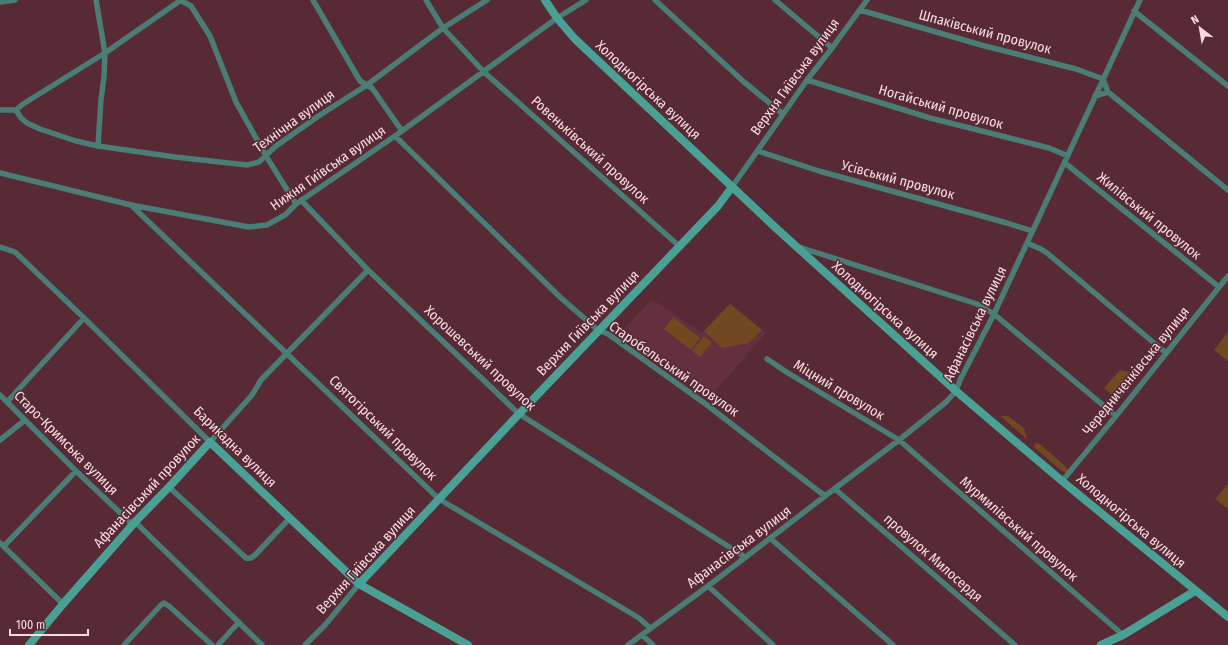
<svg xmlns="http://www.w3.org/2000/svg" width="1228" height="645" font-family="'Fira Sans Condensed',sans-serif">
<rect width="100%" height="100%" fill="#572a36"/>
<path fill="#642f3f" d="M 652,299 L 702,333 L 730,303 L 766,333 L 711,396 L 624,329 Z"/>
<path fill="#714921" d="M 730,304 L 762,330 L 749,343 L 722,348 L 704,331 Z
M 673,317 L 700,338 L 691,350 L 664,329 Z
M 1228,332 L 1228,361 L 1214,350 Z
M 704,336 L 712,342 L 700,357 L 692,351 Z
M 1120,370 L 1131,372 L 1136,379 L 1118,400 L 1104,388 Z
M 1000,416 L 1008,416 L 1024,428 L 1027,439 Z
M 1035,443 L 1040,444 L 1064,465 L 1068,470 L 1067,473 L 1062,471 L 1034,447 Z
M 1228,484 L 1228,509 L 1215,499 Z"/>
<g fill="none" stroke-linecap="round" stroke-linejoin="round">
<path stroke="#497d75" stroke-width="5.5" d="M 96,0 L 105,53 L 104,77 L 101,99 L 98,146
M 180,0 L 191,6 L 210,36 L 236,102 L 266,156 L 296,204
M 313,0 L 360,81 L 372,88 L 402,131
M 426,0 L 443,28 L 484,72 L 679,246
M 655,0 L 744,82 L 783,114
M 775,0 L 832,48
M 0,2 L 15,0
M 860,10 L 981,45 L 1076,69 L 1103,79 L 1108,92
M 1134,11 L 1228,86
M 807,80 L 930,118 L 1049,148 L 1068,156
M 1095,96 L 1108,92 L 1228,190
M 0,110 L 16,110 L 21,118 L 27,123 L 40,129 L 76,141 L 98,146 L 175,157 L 247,165 L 259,162 L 276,146 L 320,115 L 367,85 L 443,28 L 487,0
M 16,110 L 23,104 L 105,53 L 181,0
M 395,136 L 561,298 L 598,330 L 608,334 L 707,405 L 825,496
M 758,151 L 819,171 L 1007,223 L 1032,231
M 1065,163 L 1219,287
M 0,173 L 131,205 L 249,227 L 267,225 L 285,215 L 296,204 L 395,136 L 557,18 L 586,0
M 732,187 L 807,80 L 832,48 L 867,0
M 301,200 L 368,270 L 519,414 L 745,557
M 131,205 L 439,499 L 639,618 L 650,628
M 1027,243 L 1041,249 L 1047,253 L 1166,353
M 0,247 L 15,252 L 84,318 L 210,442 L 252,395 L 261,380 L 368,270
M 799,247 L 977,304 L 994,314 L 1116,416
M 767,359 L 788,373 L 899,440 L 1123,635
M 0,395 L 76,471 L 133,525
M 7,402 L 84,318
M 0,440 L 25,420
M 1062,481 L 1116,416 L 1228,276
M 169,487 L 246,558 C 250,559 251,558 255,555 L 290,518
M 835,489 L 1015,645
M 135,522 L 262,645
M 770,538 L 893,645
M 0,543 L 63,604
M 4,546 L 76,471
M 708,586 L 773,645
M 642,635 L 653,645
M 124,645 L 161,605 L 164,603 L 169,606 L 212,645
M 218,645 L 239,622
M 305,645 L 325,625 L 359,584
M 628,645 L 708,586 L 825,496 L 899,440 L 946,402 L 956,391 L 960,380 L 994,314 L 1140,0"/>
<path stroke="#49a195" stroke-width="8" d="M 545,0 L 557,18 L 575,39 L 777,229 L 956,391 L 1062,481 L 1228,617
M 359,584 L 519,414 L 718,206 L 732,187
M 29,645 L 63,604 L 135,522 L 169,487 L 210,442 L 359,584 L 468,645
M 1101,645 L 1123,635 L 1195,591"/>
</g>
<g text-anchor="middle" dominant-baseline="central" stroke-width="3" stroke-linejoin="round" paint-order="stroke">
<g font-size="14" fill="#f8dbe1" stroke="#572a36">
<text transform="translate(985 32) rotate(15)">Шпаківський провулок</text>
<text transform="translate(795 77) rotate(-54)">Верхня Гиївська вулиця</text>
<text transform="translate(648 90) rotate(43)">Холодногірська вулиця</text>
<text transform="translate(941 107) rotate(16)">Ногайський провулок</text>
<text transform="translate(294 121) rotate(-36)">Технічна вулиця</text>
<text transform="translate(590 150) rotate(42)">Ровеньківський провулок</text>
<text transform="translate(328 168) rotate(-35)">Нижня Гиївська вулиця</text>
<text transform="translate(898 180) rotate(15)">Усівський провулок</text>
<text transform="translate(1149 216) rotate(39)">Жилівський провулок</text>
<text transform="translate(885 310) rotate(42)">Холодногірська вулиця</text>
<text transform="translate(588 323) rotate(-46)">Верхня Гиївська вулиця</text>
<text transform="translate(975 324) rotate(-64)">Афанасівська вулиця</text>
<text transform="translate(480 358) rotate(43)">Хорошевський провулок</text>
<text transform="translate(674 369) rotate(35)">Старобельський провулок</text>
<text transform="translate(1136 371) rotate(-51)">Чередниченківська вулиця</text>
<text transform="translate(839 390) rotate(31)">Міцний провулок</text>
<text transform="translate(383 428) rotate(44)">Святогірський провулок</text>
<text transform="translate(66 443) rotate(45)">Старо-Кримська вулиця</text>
<text transform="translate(235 447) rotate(44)">Барикадна вулиця</text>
<text transform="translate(147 491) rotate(-47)">Афанасівський провулок</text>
<text transform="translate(1131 521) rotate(40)">Холодногірська вулиця</text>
<text transform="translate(1019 529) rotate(41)">Мурмилівський провулок</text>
<text transform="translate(739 547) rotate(-37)">Афанасівська вулиця</text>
<text transform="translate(933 558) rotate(41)">провулок Милосердя</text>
<text transform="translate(366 560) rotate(-48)">Верхня Гиївська вулиця</text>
</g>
</g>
<g transform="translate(1200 28) rotate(329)" stroke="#572a36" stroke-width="3" paint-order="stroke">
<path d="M0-3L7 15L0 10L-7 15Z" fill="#f8dbe1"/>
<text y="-6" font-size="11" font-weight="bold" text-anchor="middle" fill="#f8dbe1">N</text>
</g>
<path d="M10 629v6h78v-6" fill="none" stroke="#f8dbe1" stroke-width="2"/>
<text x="16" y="629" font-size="12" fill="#f8dbe1" stroke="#572a36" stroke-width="3" paint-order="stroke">100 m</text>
</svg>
